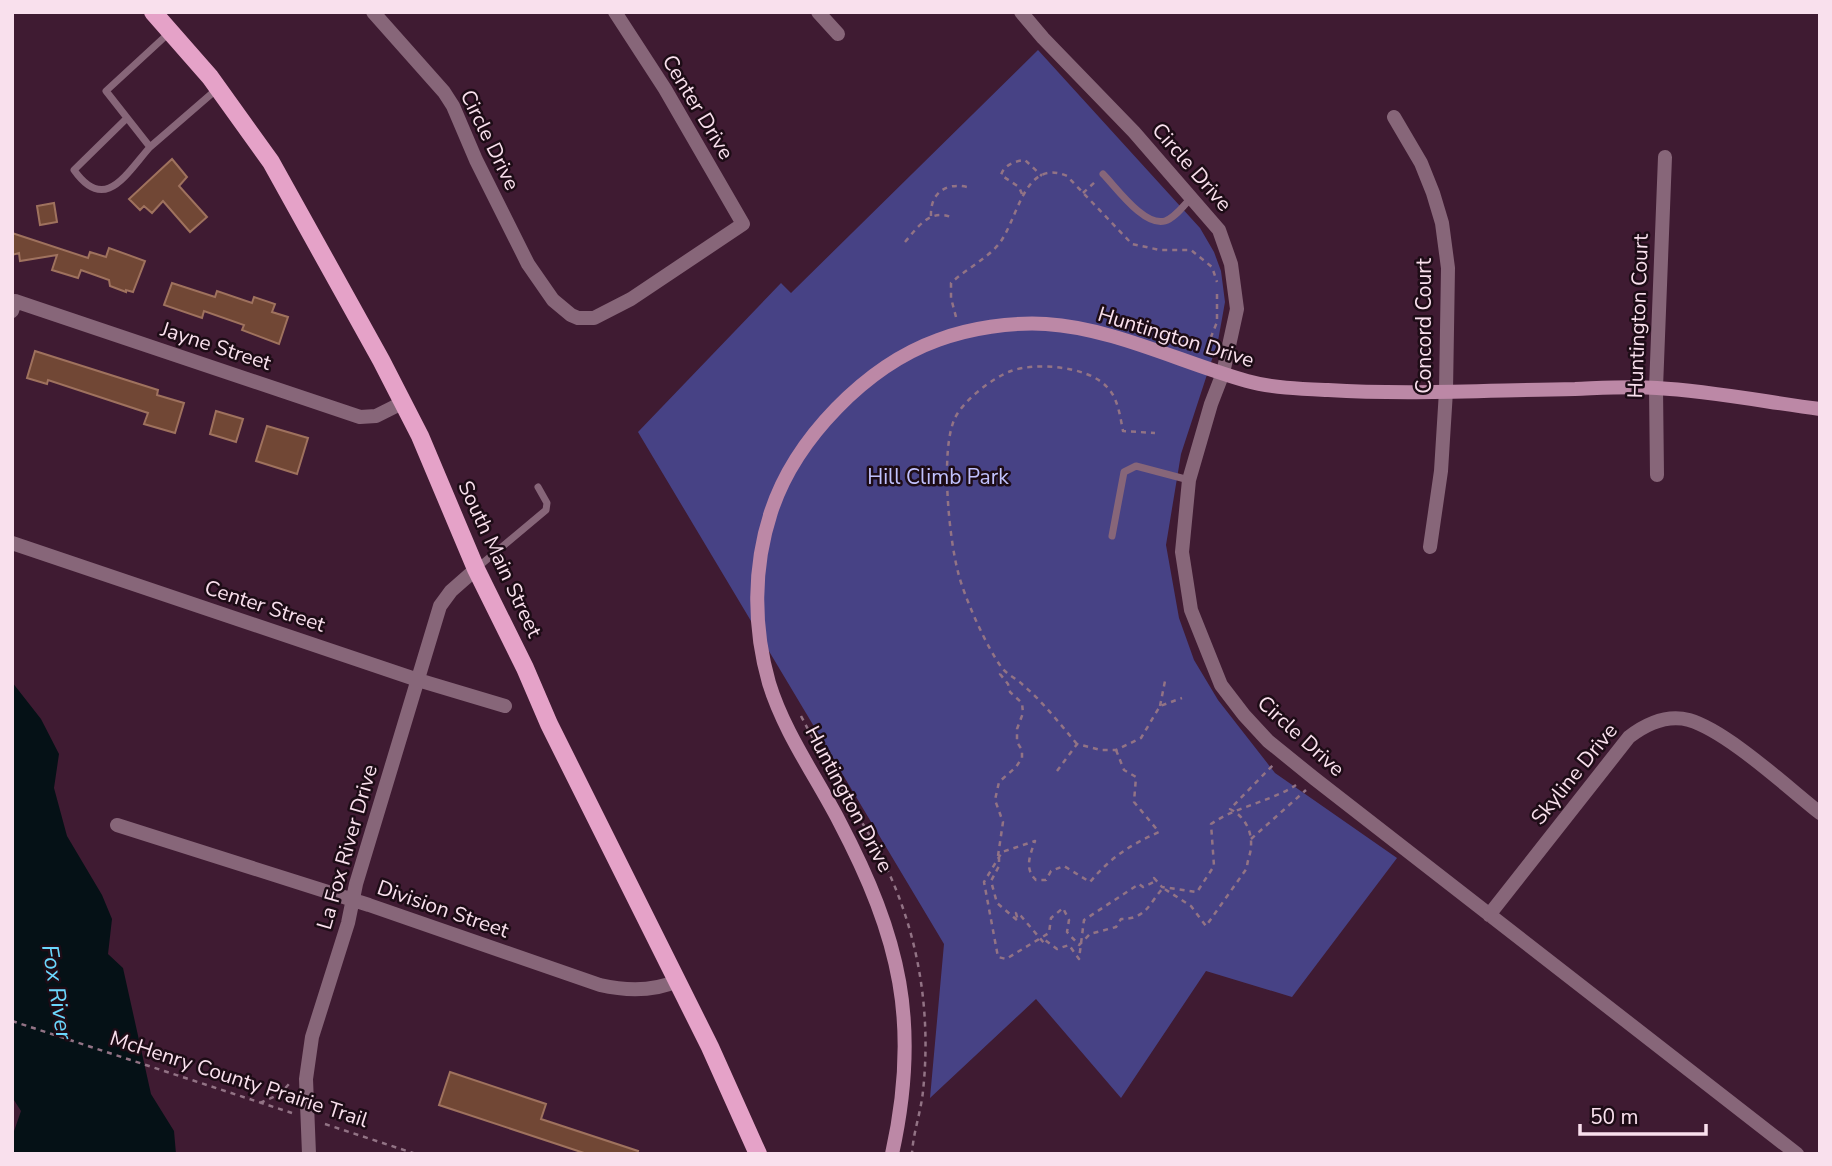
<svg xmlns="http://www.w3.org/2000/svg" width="1832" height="1166" font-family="'Nunito Sans',sans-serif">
<rect width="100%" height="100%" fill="#3f1b32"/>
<path fill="#474285" d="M 1038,50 L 1200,228 L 1214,252 L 1221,271 L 1225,302 L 1218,341 L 1181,454 L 1166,545 L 1179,618 L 1194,660 L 1218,700 L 1275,773 L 1397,858 L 1292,997 L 1206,971 L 1121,1098 L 1036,999 L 930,1098 L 944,944 L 638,432 L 781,283 L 791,293 Z"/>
<path fill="#051116" d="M 12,682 L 41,719 L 59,754 L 54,788 L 67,836 L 102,895 L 112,919 L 108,954 L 123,968 L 151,1094 L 174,1131 L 176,1154 L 12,1154 L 12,1137 L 21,1111 L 12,1097 Z"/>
<path fill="#714735" stroke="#9f725e" stroke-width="2" d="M 172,159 L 187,177 L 179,186 L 207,217 L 190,232 L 163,201 L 152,213 L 144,206 L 140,210 L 129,199 Z
M 54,203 L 57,222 L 40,225 L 37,206 Z
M 12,233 L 88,258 L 90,252 L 106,257 L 109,248 L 145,261 L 133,292 L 126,290 L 126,292 L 110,286 L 109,280 L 81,270 L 78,278 L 52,270 L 57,255 L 20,261 L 19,253 L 12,255 Z
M 172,283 L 215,297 L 217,291 L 252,303 L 254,297 L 275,304 L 272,312 L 288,317 L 279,344 L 242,330 L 244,325 L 204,311 L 202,318 L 164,305 Z
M 35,351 L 158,390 L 157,395 L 184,403 L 175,433 L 144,424 L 148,413 L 48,380 L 47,384 L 27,378 Z
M 216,411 L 243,419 L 236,442 L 210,434 Z
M 267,426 L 308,438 L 297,474 L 256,461 Z
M 450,1072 L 546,1104 L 541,1119 L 638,1151 L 637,1154 L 587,1154 L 439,1105 Z"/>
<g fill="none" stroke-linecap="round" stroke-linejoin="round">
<path stroke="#927385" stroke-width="2.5" stroke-dasharray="5 5" stroke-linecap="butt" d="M 1083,193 L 1096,181
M 1022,194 L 1019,187 L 1001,175 C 1004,165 1015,161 1025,160 L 1042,176
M 931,216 C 930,194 945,182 967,187 L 970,184
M 905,242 C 918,227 929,209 951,217
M 956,317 L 951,298 L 951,283 C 966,269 985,260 998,245 C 1018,222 1023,157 1067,176 L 1132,244 L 1160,250 L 1191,250 L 1212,267 L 1217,282
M 1207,347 L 1217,322 L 1217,289
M 1160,706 L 1165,681
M 801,716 L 829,769
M 1077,744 C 1060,724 1043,702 1023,685 C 1017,679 1008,675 1002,668 C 987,648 964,597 958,572 C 949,538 940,449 955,418 C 963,401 992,378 1011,371 C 1036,362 1088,366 1107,387 C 1118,398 1120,416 1123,431 L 1155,433
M 1116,750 L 1124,770 L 1136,777 L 1134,802 L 1159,832 C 1130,845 1111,857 1090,882 L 1064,866 L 1051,871 L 1046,880 L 1036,880 C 1024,869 1030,855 1035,841 L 1002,852 L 984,882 L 998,957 L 1006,959 L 1049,933 L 1051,918 L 1063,908 L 1069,920 L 1067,932 L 1079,945 L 1090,934 L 1116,927 L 1121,919 C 1146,919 1148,905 1163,888 L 1191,906 L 1206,926 L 1247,868 C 1247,860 1251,854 1251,846 C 1252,830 1244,816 1230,809 L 1274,764
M 1057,771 L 1077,744 L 1101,750 L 1116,750 L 1141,738 L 1160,706 L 1182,698
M 836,781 C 850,803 865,826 877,849 C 917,923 932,1008 923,1091 C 921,1112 913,1133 912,1154
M 1251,839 L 1306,790
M 998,856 L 1003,822 L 995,800 L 999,782 L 1016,767 L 1022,758 L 1022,750 L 1017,742 L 1017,729 L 1023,713 L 1022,703 L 1010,692 L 1008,684 L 1000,674 L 1003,670
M 999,857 L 999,866 L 991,881 L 997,903 L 1018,921 L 1016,913 L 1021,916 L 1044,943 L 1045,940 L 1057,949 L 1069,945 L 1079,959 L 1084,920 L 1139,884 L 1143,887 L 1154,882 L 1154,878 L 1162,887 L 1197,892 L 1214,866 L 1211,824 C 1237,806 1270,802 1296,785
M 12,1021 L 292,1113
M 260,1103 L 280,1094 L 289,1084
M 325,1124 L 416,1154"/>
<path stroke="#876679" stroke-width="7" d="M 170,32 L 106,91 L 150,147 L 217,89
M 127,118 L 74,170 C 105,214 126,174 150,147
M 1103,174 C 1116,187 1144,227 1165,221 C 1175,218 1184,205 1191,198
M 1112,536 L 1124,472 L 1136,466 L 1189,480
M 478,567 L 546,510 L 547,503 L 538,487"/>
<path stroke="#876679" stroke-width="14" d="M 373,12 L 444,92 L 453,106 L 476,160 L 528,264 L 553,300 L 571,315 L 578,318 L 594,318 L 631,299 L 743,224 L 665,89 L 615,12
M 818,12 L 838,34
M 1021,12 L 1043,38 L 1134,132 L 1219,230 L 1231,264 L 1237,309 L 1223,373 L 1211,404 L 1189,480 L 1182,552 L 1191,610 L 1221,685 L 1244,715 L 1268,741 L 1315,779 L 1797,1154
M 1394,117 L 1421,163 L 1433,193 L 1442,223 L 1448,268 L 1446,391 L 1441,471 L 1430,547
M 12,311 L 15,301 L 360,417 L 376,416 L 402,403
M 1657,475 L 1656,388 L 1665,157
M 12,543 L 418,680 L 505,706
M 117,825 L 369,905 L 600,985 C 626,991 652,992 677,981
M 1489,915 L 1629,737 C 1646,724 1666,714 1689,720 C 1727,731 1787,787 1820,813
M 309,1154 L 306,1079 L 312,1037 L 348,923 L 356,884 L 440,606 L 451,591 L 476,569"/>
<path stroke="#bc88a6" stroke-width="14" d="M 892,1154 C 921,1024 900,937 839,821 C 815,775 784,732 769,683 C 753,627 753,567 771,512 C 795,439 866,366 938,340 C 970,328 1011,322 1046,324 C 1113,328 1182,363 1247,381 C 1272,388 1303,389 1328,390 C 1410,395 1493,390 1575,389 C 1602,388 1630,386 1657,388 C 1711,391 1766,402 1820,409"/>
<path stroke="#e5a2c8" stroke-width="18" d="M 153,12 L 210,77 L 271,162 L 381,360 L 420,436 L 476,569 L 525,668 L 549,724 L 710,1047 L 758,1154"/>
</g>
<g text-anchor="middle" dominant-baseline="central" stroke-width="5" stroke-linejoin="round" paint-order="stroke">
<g font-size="21" fill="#f9e0ed" stroke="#1d0c16">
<text transform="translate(698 107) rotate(59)">Center Drive</text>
<text transform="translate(490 140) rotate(64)">Circle Drive</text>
<text transform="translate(1192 167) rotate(49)">Circle Drive</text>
<text transform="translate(1638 316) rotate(-88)">Huntington Court</text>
<text transform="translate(1424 326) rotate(-90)">Concord Court</text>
<text transform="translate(1176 337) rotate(17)">Huntington Drive</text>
<text transform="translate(216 346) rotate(18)">Jayne Street</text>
<text transform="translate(500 559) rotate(65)">South Main Street</text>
<text transform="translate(265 606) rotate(18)">Center Street</text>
<text transform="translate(1301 736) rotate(42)">Circle Drive</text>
<text transform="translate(1574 774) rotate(-51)">Skyline Drive</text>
<text transform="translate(849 799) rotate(62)">Huntington Drive</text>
<text transform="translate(347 847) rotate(-74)">La Fox River Drive</text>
<text transform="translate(443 909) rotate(19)">Division Street</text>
<text transform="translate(239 1079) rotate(18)">McHenry County Prairie Trail</text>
</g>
<g font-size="21" fill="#c2c2fe" stroke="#1d0c16">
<text x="938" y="477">Hill Climb Park</text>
</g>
<g font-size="23" font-style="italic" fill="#6bd7fd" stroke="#1d0c16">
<text transform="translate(57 992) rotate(81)">Fox River</text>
</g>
</g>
<rect width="1832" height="1166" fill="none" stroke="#f9e0ed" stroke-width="28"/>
<path d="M1580 1124v10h126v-10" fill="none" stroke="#f9e0ed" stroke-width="3.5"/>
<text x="1590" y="1124" font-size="21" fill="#f9e0ed" stroke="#1d0c16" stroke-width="5" paint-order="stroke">50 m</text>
</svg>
